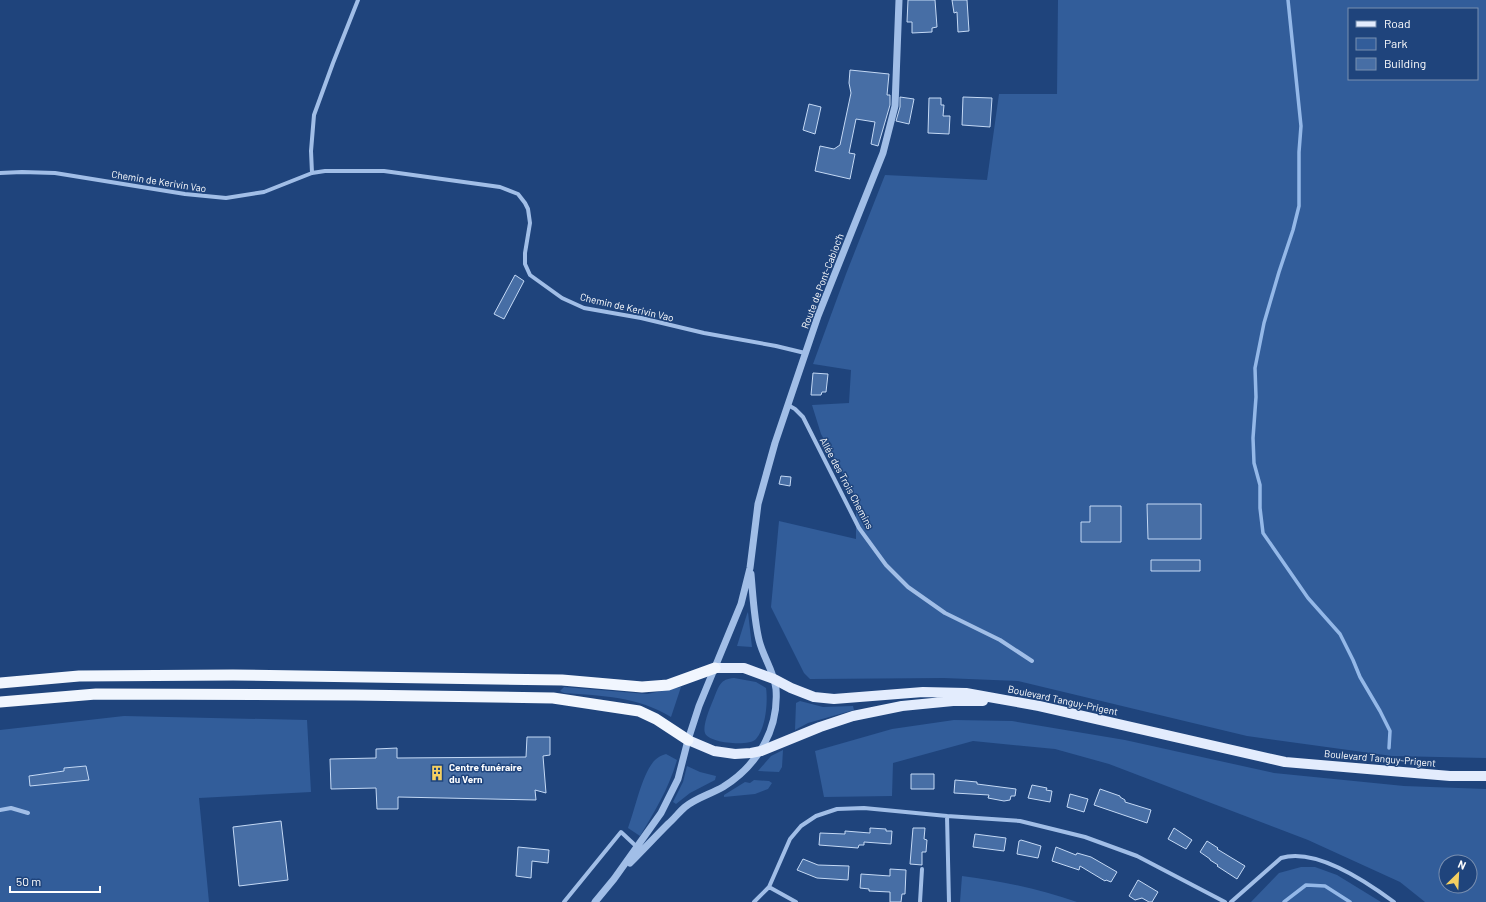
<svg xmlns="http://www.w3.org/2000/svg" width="1486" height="902" font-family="Barlow,sans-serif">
<rect width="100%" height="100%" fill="#1f447c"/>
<path fill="#325d9a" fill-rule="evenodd" d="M 1058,0 L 1486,0 L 1486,758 L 1392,756 L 1247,736 L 1018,681 L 944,678 L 810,679 L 804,673 L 771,607 L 779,521 L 856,539 L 856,498 L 821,434 L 812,405 L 849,403 L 851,370 L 813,364 L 846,274 L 885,175 L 987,180 L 999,94 L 1057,94 ZM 1349,9 L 1477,9 L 1477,79 L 1349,79 Z
M 748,612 L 752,647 L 737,646 L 747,614 Z
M 734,678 L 756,682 L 766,688 C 768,701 766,728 756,739 C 749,747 708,743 705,733 C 702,726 711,705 714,698 C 719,686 720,679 734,678 Z
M 564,687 L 647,694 L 681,687 L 671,717 C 636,696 603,696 564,693 L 560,691 Z
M 800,701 L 823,707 L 853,706 L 854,710 L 808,723 L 795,730 L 796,703 Z
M 124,716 L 307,720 L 311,792 L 199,798 L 209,902 L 0,902 L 0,730 Z
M 954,720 L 1012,721 L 1125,740 L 1274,773 L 1404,786 L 1486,789 L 1486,902 L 1425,902 L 1400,882 L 1308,840 L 1109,764 L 1055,749 L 973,741 L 893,763 L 892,796 L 824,797 L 815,751 L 892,729 ZM 1446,862 L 1470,862 L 1470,886 L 1446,886 Z
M 783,750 L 782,767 L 779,772 L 758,771 L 771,756 Z
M 666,754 L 677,760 C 669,788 655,811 640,836 L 628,828 C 635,810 642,773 655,760 C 658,757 662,755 666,754 Z
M 687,766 L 700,772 L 716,776 L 715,780 L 690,793 L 676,804 L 673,802 L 683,782 Z
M 754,780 L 769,781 L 772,783 L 768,789 L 755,794 L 724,797 L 724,795 L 745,782 L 750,783 Z
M 1301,867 L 1315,867 L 1337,875 L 1381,902 L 1251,902 L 1279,873 Z
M 962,876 C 1002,881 1039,889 1077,902 L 960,902 Z"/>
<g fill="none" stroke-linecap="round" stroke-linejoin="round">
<path stroke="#94b8e8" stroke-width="3.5" d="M 1288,0 L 1301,126 L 1299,152 L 1299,206 L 1293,230 L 1279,272 L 1264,323 L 1255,368 L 1256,397 L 1253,438 L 1254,463 L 1260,485 L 1260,508 L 1263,533 L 1308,598 L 1340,634 L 1353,660 L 1360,677 L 1380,711 L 1390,731 L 1389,748
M 1284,902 L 1306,885 L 1325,886 L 1350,902"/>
</g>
<path fill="#476ea5" stroke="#c4d9f5" d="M 908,0 L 935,0 L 937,27 L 932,28 L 932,32 L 912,33 L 912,22 L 907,22 Z
M 952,0 L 967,0 L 969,31 L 958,32 L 957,12 L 954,13 Z
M 850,70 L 889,74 L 887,95 L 890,95 L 890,105 L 878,146 L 871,144 L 875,122 L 856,119 L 849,153 L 855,154 L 850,179 L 815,171 L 820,146 L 834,149 L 840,145 L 851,93 L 849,83 Z
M 900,97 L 914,99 L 909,124 L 896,121 L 900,107 Z
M 963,97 L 992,98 L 990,127 L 962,125 Z
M 929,98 L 941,98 L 941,105 L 944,105 L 943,116 L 950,116 L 949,134 L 928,133 Z
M 809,104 L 821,107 L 815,134 L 803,130 Z
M 515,275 L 524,281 L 504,319 L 494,314 Z
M 813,373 L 828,374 L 826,392 L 822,392 L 821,395 L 811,395 Z
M 781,476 L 791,477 L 790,486 L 779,484 Z
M 1147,504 L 1201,504 L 1201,539 L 1148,539 Z
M 1090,506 L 1121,506 L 1121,542 L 1081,542 L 1081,522 L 1090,522 Z
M 1151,560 L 1200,560 L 1200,571 L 1151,571 Z
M 527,737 L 550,737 L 550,755 L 543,756 L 546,793 L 535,790 L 536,800 L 398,797 L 398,809 L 377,809 L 376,788 L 331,789 L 330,759 L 376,758 L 376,749 L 397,748 L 397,758 L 526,757 Z
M 86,766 L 89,780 L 30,786 L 29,776 L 64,771 L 64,768 Z
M 911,774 L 934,774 L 934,789 L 911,789 Z
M 955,780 L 977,782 L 977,784 L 1016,789 L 1015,796 L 1011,796 L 1010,800 L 1004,801 L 988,798 L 989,795 L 954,793 Z
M 1032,785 L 1047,788 L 1046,790 L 1052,791 L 1050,802 L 1028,798 Z
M 1100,789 L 1120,796 L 1120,797 L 1125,800 L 1125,802 L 1151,810 L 1147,823 L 1094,805 Z
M 1070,794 L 1088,799 L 1084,812 L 1067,807 Z
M 281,821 L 288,880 L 239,886 L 233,827 Z
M 870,828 L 886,829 L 886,831 L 892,831 L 891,844 L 864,842 L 864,845 L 859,845 L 858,848 L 819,845 L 820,833 L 845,834 L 845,831 L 870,833 Z
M 913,828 L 925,828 L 924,839 L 927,840 L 926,852 L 922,852 L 922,865 L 910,864 Z
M 1174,828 L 1192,840 L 1186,849 L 1168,839 Z
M 975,834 L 1006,838 L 1004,851 L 973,847 Z
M 1021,840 L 1041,846 L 1038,858 L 1017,854 L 1019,841 Z
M 1207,841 L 1218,848 L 1217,849 L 1245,866 L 1237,879 L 1217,866 L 1218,865 L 1210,860 L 1210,859 L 1200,852 Z
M 518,847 L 549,850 L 548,863 L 532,861 L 531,878 L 516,876 Z
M 1056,847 L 1076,855 L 1077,853 L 1091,857 L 1117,872 L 1111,882 L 1106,880 L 1105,881 L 1080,866 L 1079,870 L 1052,861 Z
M 803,859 L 818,865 L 849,866 L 848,880 L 817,878 L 797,870 Z
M 890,869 L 906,870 L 905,894 L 902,894 L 901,902 L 890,902 L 890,892 L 869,891 L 869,889 L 860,888 L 861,874 L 890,876 Z
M 1138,880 L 1158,892 L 1152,902 L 1149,902 L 1142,898 L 1135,900 L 1129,896 Z"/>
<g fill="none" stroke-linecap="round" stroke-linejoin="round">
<path stroke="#a1bee7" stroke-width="4" d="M 0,173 L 22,172 L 55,173 L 185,194 L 226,198 L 264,192 L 312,173 L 325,171 L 384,171 L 500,187 L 518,194 L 525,203 L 528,209 L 530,223 L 525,253 L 525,264 L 530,275 L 562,298 L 584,308 L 641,318 L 704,333 L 776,346 L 805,353
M 312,173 L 311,151 L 314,115 L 333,63 L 358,0
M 788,405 L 795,409 L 803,417 L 859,528 L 886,565 L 908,587 L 945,613 L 1000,640 L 1032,661
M 0,810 L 11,808 L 28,813
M 769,887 L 796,902
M 564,902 L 621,832 L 637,847
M 754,902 L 769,887 L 790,839 L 801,826 L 816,816 L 837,809 L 864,808 L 947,816
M 920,902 L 922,869
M 949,902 L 947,816 L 1020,821 L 1085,837 L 1137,856 L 1225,902
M 1231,902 L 1281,858 C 1316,847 1367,882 1394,902"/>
<path stroke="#a1bee7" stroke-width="7" d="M 630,863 C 643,850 655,837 668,824 C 674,819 679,812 685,807 C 696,798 711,794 723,787 C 757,766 779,730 776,689 C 774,671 763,657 759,640 C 754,619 753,596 751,574
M 595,902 L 614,879 L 661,813 L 678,779 L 688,740 L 699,706 L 741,604 L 750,568 L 758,504 L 775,443 L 818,316 L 883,153 L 895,106 L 899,0"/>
<path stroke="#e3ecfd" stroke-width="10" d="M 715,668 L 744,668 L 774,679 L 791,688 L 814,697 L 834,699 L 923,692 L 966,693 L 1039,706 L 1285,762 L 1450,776 L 1486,776
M 688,740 L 714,751 L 735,754 L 751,753 L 761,751 L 820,727 L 853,716 L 902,706 L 953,701 L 983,701"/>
<path stroke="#f1f6fe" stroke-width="11" d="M 0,683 L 79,676 L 233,675 L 562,680 L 642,687 L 668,685 L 715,668
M 0,702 L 96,694 L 355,695 L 553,698 L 639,711 L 656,719 L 688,740"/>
</g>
<defs>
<g id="building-bare" transform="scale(1.2)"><path d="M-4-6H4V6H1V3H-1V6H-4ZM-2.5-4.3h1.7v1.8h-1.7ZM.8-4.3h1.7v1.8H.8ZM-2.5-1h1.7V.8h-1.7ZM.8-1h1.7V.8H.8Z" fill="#f5d061" stroke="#1f447c" stroke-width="2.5" paint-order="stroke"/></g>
</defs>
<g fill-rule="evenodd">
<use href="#building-bare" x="437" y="773"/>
</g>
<g text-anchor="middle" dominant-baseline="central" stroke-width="3" stroke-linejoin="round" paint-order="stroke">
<g font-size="10" fill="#fff" stroke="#1f447c">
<text transform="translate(159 181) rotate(9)">Chemin de Kerivin Vao</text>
<text transform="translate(822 281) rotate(-69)">Route de Pont-Cabioc'h</text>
<text transform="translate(627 307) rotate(13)">Chemin de Kerivin Vao</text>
<text transform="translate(847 483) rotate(62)">Allée des Trois Chemins</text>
<text transform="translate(1063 700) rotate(12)">Boulevard Tanguy-Prigent</text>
<text transform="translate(1380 758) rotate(5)">Boulevard Tanguy-Prigent</text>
</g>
<g font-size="10" font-weight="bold" fill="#fff" stroke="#1f447c" text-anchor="start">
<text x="449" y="767">Centre funéraire<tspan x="449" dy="12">du Vern</tspan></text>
</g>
</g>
<rect x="1348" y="8" width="130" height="72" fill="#1f447c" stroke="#798fb0"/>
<rect x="1356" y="21" width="20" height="6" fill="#e3ecfd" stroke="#798fb0"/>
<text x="1384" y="28" font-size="12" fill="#ffffff">Road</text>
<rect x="1356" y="38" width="20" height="12" fill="#325d9a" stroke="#798fb0"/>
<text x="1384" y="48" font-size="12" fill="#ffffff">Park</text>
<rect x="1356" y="58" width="20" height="12" fill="#476ea5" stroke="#798fb0"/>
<text x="1384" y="68" font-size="12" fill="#ffffff">Building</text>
<g transform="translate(1458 874) rotate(24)"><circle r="19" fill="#1f447c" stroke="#798fb0"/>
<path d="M0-3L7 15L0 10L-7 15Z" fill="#f5d061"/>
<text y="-6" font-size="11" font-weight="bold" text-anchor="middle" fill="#ffffff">N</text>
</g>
<path d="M10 886v6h90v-6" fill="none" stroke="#ffffff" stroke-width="2"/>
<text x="16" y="886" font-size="12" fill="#ffffff" stroke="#1f447c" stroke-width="3" paint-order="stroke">50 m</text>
</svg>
